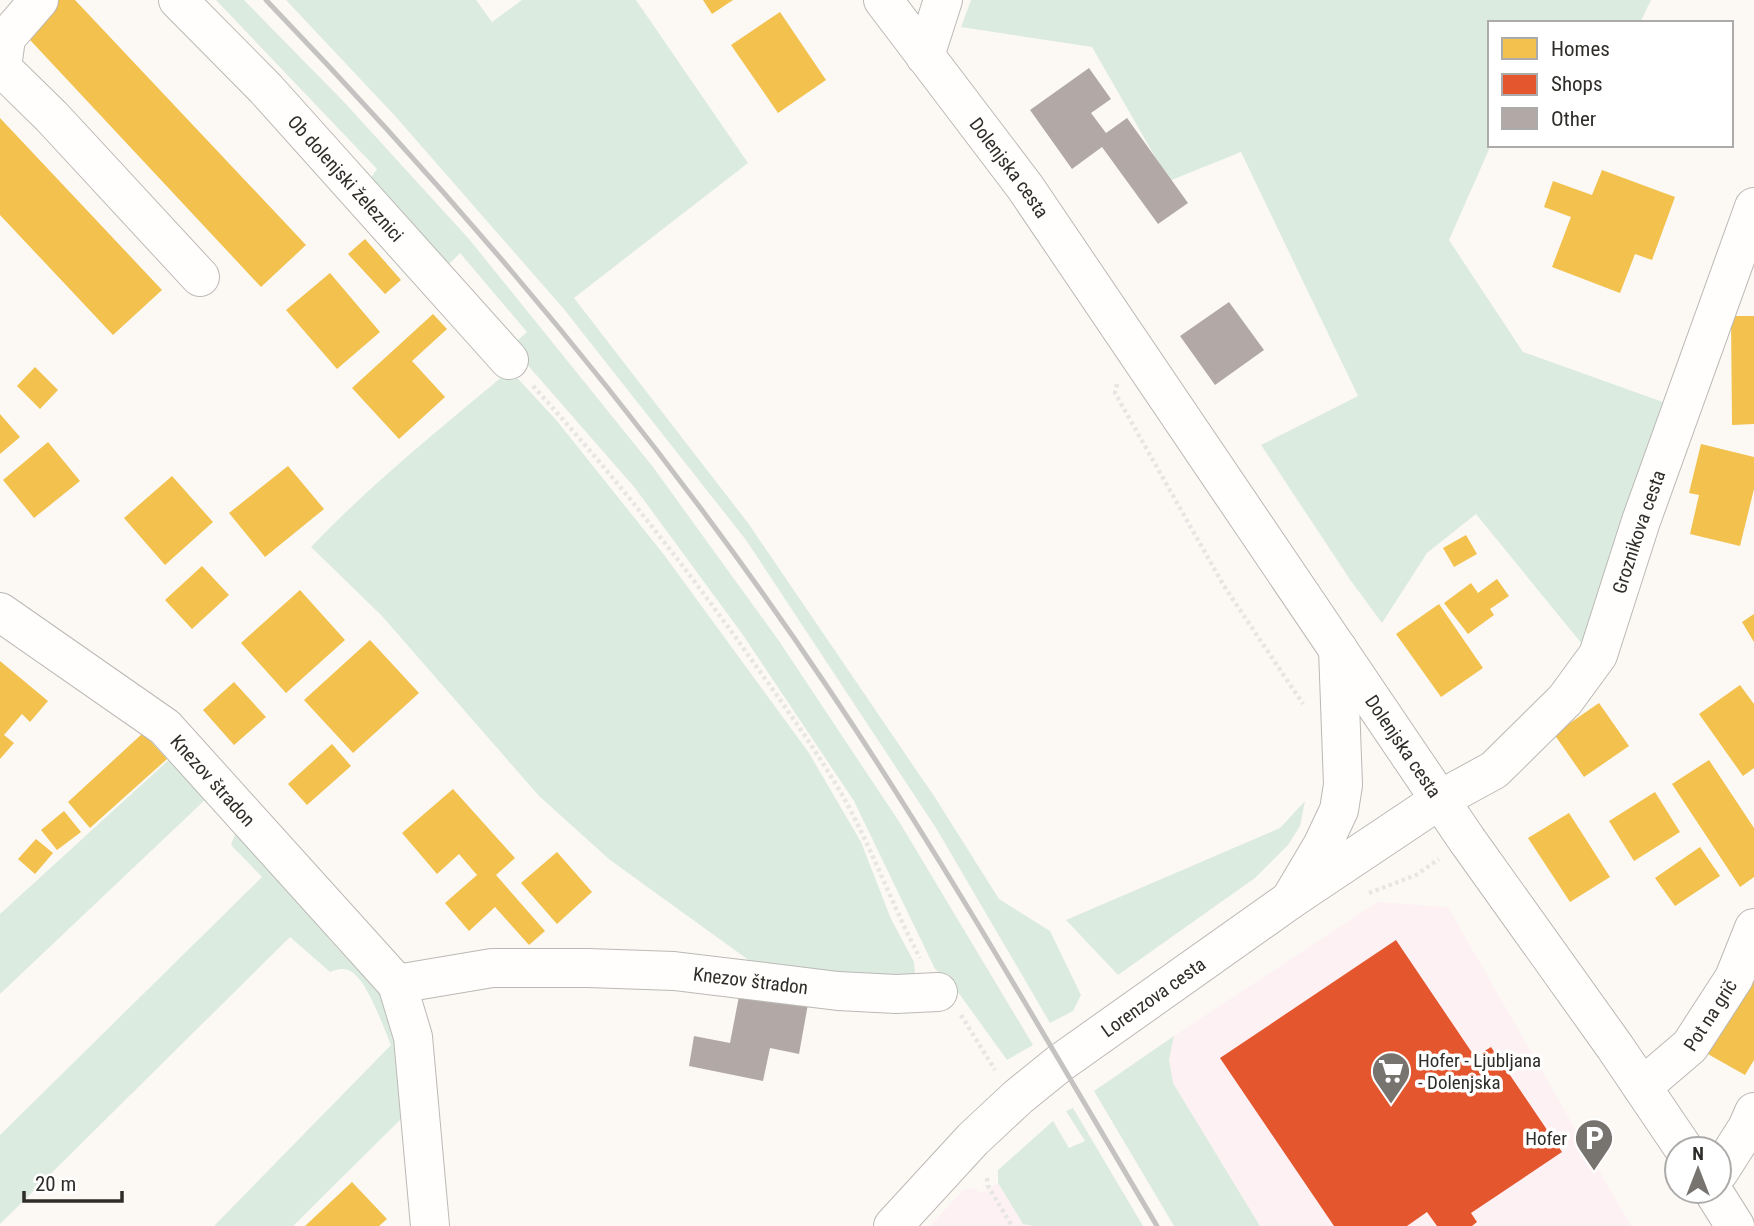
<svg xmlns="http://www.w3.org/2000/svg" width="1754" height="1226" font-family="'Roboto Condensed',sans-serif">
<rect width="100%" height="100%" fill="#fcf9f4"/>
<path fill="#fdf1f4" d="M 1377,902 L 1448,907 L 1631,1226 L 1260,1226 L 1173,1083 L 1169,1060 L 1174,1036 Z
M 998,1183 L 1023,1224 L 1033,1226 L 930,1226 L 963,1190 L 974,1188 L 981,1193 Z"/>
<path fill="#dcebe0" d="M 216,0 L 244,0 L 344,102 L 469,239 L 653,467 L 779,641 L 900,823 L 1033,1045 L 1007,1060 L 955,988 L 935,969 L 854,801 L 743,635 L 635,488 L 511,346 L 527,332 L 460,253 L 445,268 L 367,183 L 377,169 Z
M 286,0 L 476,0 L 492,22 L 522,0 L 636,0 L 748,163 L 574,298 L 748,523 L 936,799 L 999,899 L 1050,931 L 1081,995 L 1073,1011 L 1050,1023 L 936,828 L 746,540 L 563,308 L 396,117 Z
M 971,0 L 1651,0 L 1640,23 L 1490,23 L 1491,145 L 1449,240 L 1523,352 L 1674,406 L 1586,649 L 1476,514 L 1427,553 L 1382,623 L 1351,581 L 1261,445 L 1358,396 L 1241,152 L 1169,181 L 1092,47 L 961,27 Z
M 510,370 L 557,421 L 665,556 L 809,753 L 861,842 L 891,919 L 914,962 L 915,973 L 910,980 L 754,964 L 610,860 L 539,796 L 382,616 L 311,547 C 372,483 442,427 510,370 Z
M 173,756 L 206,799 L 0,994 L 0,914 Z
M 1305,801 L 1300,826 L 1288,845 L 1255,878 L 1118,975 L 1066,920 L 1280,828 Z
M 236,831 L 338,949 L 379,991 L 395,1027 L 402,1118 L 293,1226 L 214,1226 L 391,1045 C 383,1026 368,983 352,972 C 345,967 337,969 330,972 L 290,937 L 0,1224 L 0,1135 L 262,877 L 231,845 Z
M 1174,1036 L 1169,1060 L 1173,1083 L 1260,1226 L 1174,1226 L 1094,1091 Z
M 1073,1108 L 1143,1226 L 1033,1226 L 1023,1224 L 998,1183 L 998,1170 L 1053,1121 L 1069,1148 L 1085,1141 L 1066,1111 Z"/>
<path fill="#f2c14e" d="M 45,0 L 75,0 L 306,245 L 261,287 L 17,26 Z
M 703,0 L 733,0 L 712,14 Z
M 780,12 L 826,80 L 778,113 L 731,45 Z
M 0,118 L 162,290 L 113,335 L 0,215 Z
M 1602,170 L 1675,197 L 1652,260 L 1635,254 L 1620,293 L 1552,267 L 1571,217 L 1544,207 L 1553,181 L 1592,195 Z
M 365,239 L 401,280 L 385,294 L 348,254 Z
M 330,273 L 380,332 L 337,369 L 286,310 Z
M 433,314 L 447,329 L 412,361 L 445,397 L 399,439 L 352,388 Z
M 1731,316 L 1754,316 L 1754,424 L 1732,425 Z
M 35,367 L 58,390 L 40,409 L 17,386 Z
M 0,414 L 20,437 L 0,454 Z
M 48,442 L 80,481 L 34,518 L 3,480 Z
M 1701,444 L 1754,457 L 1754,489 L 1740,546 L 1690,534 L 1699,495 L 1689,493 Z
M 288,466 L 324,509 L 265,557 L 229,513 Z
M 172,476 L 213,522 L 165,565 L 124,518 Z
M 1466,535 L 1477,554 L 1454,567 L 1443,548 Z
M 202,566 L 229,595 L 192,629 L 165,600 Z
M 1497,579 L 1509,596 L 1490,609 L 1494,615 L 1468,634 L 1444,603 L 1471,583 L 1478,593 Z
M 300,590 L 345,640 L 286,693 L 241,643 Z
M 1439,604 L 1483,668 L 1441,697 L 1396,634 Z
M 1754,614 L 1754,642 L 1742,622 Z
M 370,640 L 419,693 L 353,753 L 304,700 Z
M 0,661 L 48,701 L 30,722 L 22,714 L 4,735 L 14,743 L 0,759 Z
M 234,682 L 266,717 L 234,745 L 203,710 Z
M 1740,685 L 1754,704 L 1754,768 L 1743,776 L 1699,714 Z
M 1599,703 L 1629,746 L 1584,777 L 1554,734 Z
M 143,733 L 167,759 L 90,828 L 68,802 Z
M 332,744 L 351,766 L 307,805 L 288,784 Z
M 1709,760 L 1754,828 L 1754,877 L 1740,887 L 1672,784 Z
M 453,789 L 515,858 L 496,875 L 545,931 L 529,945 L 495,907 L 469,931 L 445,903 L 477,875 L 459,854 L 437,874 L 402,833 Z
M 1655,792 L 1680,832 L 1634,861 L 1609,821 Z
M 64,811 L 81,832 L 57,850 L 41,830 Z
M 1569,813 L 1610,877 L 1570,902 L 1528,838 Z
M 36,839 L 53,853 L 35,874 L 18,859 Z
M 1700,847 L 1720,876 L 1675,906 L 1655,878 Z
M 557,852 L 592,892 L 557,924 L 521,883 Z
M 1754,968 L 1754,1060 L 1745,1075 L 1699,1049 Z
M 352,1182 L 387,1219 L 379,1226 L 305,1226 Z"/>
<path fill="#e4572e" d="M 1396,940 L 1475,1057 L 1491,1047 L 1562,1152 L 1471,1213 L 1477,1222 L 1472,1226 L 1437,1226 L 1427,1212 L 1407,1226 L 1334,1226 L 1220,1058 Z"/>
<path fill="#b2a9a6" d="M 1089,68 L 1111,99 L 1091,113 L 1106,133 L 1127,118 L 1188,203 L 1158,224 L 1102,147 L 1072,169 L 1030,110 Z
M 1229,302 L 1264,350 L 1215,385 L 1180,336 Z
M 740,991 L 808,1004 L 799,1054 L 770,1048 L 763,1081 L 689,1066 L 694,1036 L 730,1043 Z"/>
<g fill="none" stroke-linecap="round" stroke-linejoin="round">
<g stroke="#bbb9b5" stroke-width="40">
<g id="minor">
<path d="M 39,0 L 6,38 L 2,68 L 52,117 L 200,277"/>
<path id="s1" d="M 178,0 L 266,89 L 509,360"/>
<path d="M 925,56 L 943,0"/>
<path id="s2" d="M 0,612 L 165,727 L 397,984 L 492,968 L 588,968 L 674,971 L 838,991 L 896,994 L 938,992"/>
<path d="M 397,984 L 413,1037 L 430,1226"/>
<path id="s3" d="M 1642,1087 L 1690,1046 L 1734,978 L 1754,928"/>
<path d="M 1719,1172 L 1747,1128 L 1754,1112"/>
<path id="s4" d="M 893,1226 L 973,1139 L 1018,1097 L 1060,1063 L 1290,900 L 1441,799 L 1494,770 L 1565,700 L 1598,655 L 1641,521 L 1754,207"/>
</g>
</g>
<g stroke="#bbb9b5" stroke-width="40">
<g id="major">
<path id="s5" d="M 883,0 L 1025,187 L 1467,840 L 1615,1047 L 1684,1149"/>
<path d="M 1290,900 L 1322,846 L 1339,810 L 1343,785 L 1338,649"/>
<path d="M 1713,1191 L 1735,1226"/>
</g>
</g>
<path stroke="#e7e6e5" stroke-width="4.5" stroke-dasharray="3.5 3.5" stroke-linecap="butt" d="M 1117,384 L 1115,393 L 1224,586 L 1303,704
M 533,386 C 612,473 683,563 751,659 C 784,705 817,751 845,800 C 873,851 893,907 920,958
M 1369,893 L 1416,875 L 1439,859
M 961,1015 L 995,1070
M 987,1178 L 988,1186 L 1012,1226"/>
<use href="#minor" stroke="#fffefd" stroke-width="38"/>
<use href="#major" stroke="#fffefd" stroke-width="38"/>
<path stroke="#c4c3c1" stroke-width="5" d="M 266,0 C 471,213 661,439 826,685 C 944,860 1049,1044 1157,1226"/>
</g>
<defs>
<g id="supermarket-pin" transform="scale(2.0125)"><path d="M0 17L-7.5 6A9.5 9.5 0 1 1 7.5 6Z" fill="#777470" stroke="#fff"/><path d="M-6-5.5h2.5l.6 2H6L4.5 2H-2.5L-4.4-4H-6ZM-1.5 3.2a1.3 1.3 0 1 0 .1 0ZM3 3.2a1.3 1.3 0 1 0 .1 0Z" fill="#fff"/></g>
<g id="parking-pin" transform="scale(2.0125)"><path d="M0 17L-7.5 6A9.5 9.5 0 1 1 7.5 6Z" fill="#777470" stroke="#fff"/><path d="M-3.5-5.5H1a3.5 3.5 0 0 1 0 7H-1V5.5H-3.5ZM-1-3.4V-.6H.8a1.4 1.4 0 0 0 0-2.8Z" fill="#fff"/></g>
</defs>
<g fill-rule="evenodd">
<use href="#supermarket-pin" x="1391" y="1071"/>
<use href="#parking-pin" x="1594" y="1138"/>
</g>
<g text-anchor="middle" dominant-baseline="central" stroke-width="7" stroke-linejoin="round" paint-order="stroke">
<g font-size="19" fill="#2f2d29" stroke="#fff">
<text stroke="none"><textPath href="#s5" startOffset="210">Dolenjska cesta</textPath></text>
<text stroke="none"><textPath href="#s1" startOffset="245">Ob dolenjski železnici</textPath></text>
<text stroke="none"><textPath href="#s4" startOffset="1043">Groznikova cesta</textPath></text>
<text stroke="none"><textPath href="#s5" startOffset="910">Dolenjska cesta</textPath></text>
<text stroke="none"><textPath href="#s2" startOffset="273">Knezov štradon</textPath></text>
<text stroke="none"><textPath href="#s2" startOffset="903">Knezov štradon</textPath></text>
<text stroke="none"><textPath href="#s4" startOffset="348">Lorenzova cesta</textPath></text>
<text stroke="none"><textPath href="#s3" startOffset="100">Pot na grič</textPath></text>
</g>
<g font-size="19" fill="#2f2d29" stroke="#fff" text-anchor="start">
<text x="1418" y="1060">Hofer - Ljubljana<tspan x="1418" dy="22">- Dolenjska</tspan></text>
<text x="1567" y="1138" text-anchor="end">Hofer</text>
</g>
</g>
<rect x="1488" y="21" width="245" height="126" fill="#ffffff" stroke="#acaba9" stroke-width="2"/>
<rect x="1502" y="38" width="35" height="21" fill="#f2c14e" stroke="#acaba9" stroke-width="2"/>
<text x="1551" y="56" font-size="21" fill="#2f2d29">Homes</text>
<rect x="1502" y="74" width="35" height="21" fill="#e4572e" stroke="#acaba9" stroke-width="2"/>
<text x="1551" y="91" font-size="21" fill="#2f2d29">Shops</text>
<rect x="1502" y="108" width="35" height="21" fill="#b2a9a6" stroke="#acaba9" stroke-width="2"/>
<text x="1551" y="126" font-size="21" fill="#2f2d29">Other</text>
<g transform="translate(1698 1170)"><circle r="33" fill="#ffffff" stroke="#acaba9" stroke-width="2"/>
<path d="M0-5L12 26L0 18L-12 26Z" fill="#777470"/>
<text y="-10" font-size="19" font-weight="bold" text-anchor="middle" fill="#2f2d29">N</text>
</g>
<path d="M24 1191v10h98v-10" fill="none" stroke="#2f2d29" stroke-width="3.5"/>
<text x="35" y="1191" font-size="21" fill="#2f2d29" stroke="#ffffff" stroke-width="5" paint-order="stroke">20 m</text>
</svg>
